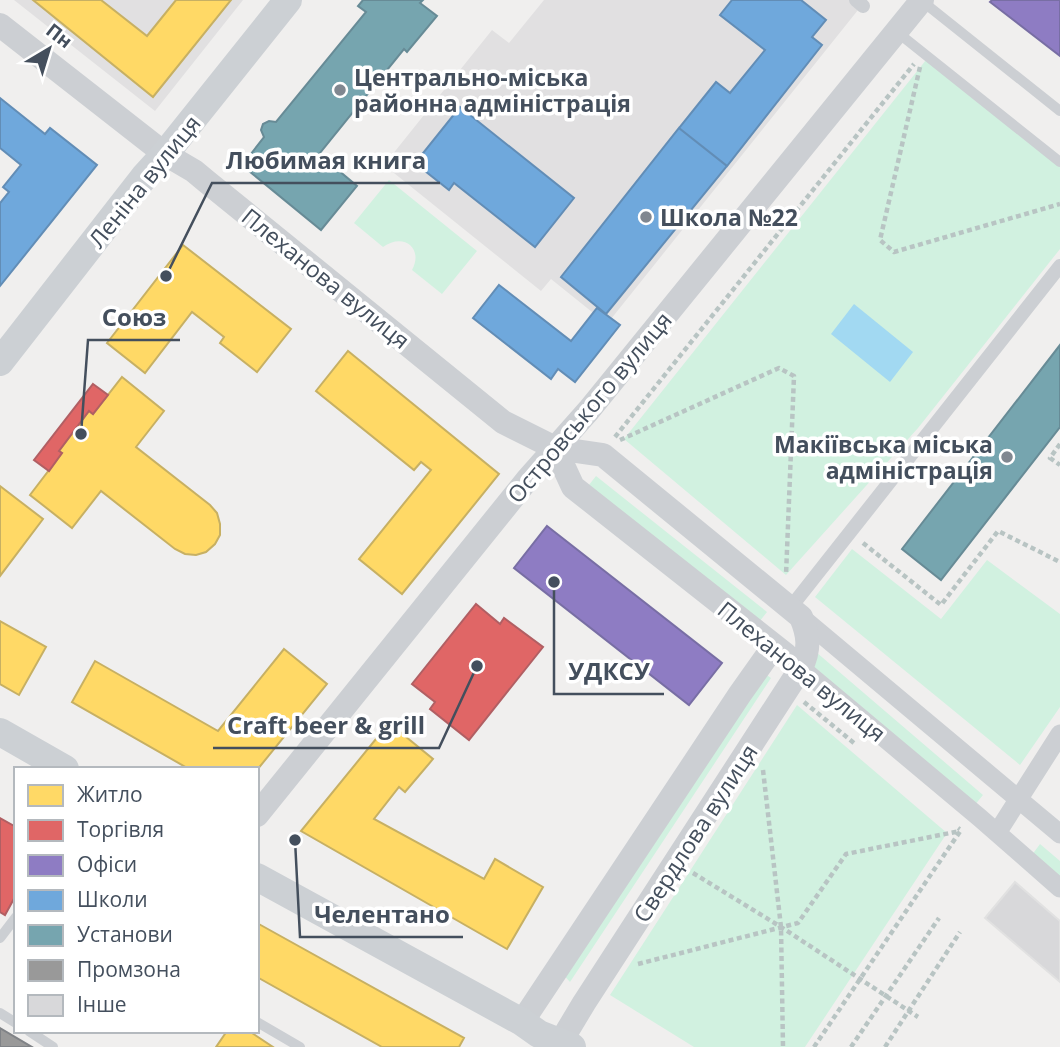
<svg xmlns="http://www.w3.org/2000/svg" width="1060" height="1047" font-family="'Open Sans',sans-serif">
<rect width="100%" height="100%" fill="#f0efee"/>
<path fill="#e1e0e1" d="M 14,0 L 243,0 L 155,111 Z
M 544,0 L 866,0 L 607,324 L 551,279 L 541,291 L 384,165 L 492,30 L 509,43 Z"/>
<path fill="#d1f1e0" d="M 926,60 L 1060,166 L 1060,249 L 918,428 L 786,575 L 624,439 Z
M 389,180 L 477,251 L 442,294 L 412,270 C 424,248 403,232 383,247 L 354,223 Z
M 596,476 L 767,612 L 756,626 L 585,490 Z
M 852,549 L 941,619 L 987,560 L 1060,614 L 1060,707 L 1020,765 L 815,597 Z
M 816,652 L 983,795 L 974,806 L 810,669 Z
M 761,671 L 771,678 L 570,982 L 560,971 Z
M 797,705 L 947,833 L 805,1047 L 694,1047 L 610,995 Z
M 1040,844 L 1060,861 L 1060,885 L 1029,859 Z"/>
<path fill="#a2d9f2" d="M 854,304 L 913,352 L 890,382 L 831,334 Z"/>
<path fill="#ffd966" stroke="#c7b063" stroke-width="2" d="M 33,0 L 101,0 L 147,36 L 176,0 L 231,0 L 153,97 Z
M 183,245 L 291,329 L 257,372 L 220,343 L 224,337 L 192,312 L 145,373 L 107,343 Z
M 348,351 L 499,474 L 402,594 L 359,559 L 431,470 L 421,462 L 414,470 L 316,391 Z
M 122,377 L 164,411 L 136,447 L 210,505 L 217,513 L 220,524 L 220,535 L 215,544 L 206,552 L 196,555 L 185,554 L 175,549 L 101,491 L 72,528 L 30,495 L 62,453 L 59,451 L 89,411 L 93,414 Z
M 0,486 L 43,519 L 0,576 Z
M 0,621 L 46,647 L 19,695 L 0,684 Z
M 284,649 L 327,684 L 257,770 L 189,769 L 72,702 L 95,661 L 218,731 Z
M 389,723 L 433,759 L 405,792 L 399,787 L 374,819 L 484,879 L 495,859 L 543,887 L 507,949 L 301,831 Z
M 257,923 L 464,1038 L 459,1047 L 382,1047 L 257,977 Z
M 227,1031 L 249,1031 L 273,1047 L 216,1047 Z"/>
<path fill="#e06666" stroke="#b15f63" stroke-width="2" d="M 93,384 L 108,395 L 93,414 L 89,411 L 59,451 L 62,453 L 49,471 L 34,460 Z
M 476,604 L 500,624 L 504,618 L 543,647 L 469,740 L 430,709 L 435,702 L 412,684 Z
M 0,818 L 16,827 L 16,895 L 5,915 L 0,912 Z"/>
<path fill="#8e7cc3" stroke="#786ea4" stroke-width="2" d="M 992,0 L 1060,0 L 1060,56 L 990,2 Z
M 547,526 L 722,663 L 689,705 L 514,568 Z"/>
<path fill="#6fa8dc" stroke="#628db6" stroke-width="2" d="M 732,0 L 801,0 L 826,20 L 812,37 L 822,45 L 727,166 L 679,128 L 716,82 L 730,93 L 765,50 L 720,15 Z
M 0,98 L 45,134 L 50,128 L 97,165 L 0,286 L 0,203 L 9,192 L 3,187 L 21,165 L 0,148 Z
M 460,107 L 574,198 L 535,247 L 454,183 L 449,190 L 415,163 Z
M 679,128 L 727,166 L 606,314 L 561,277 Z
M 499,285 L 571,341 L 597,308 L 620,325 L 575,382 L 558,369 L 551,379 L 473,318 Z"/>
<path fill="#76a5af" stroke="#678b96" stroke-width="2" d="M 363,0 L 423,0 L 420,3 L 437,16 L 407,52 L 404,49 L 319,154 L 357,186 L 321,230 L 249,171 L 254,165 L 247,159 L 264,137 L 261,130 L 263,124 L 269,121 L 276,122 L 366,12 L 358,6 Z
M 1060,345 L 1060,427 L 941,580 L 902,549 Z"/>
<path fill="#999" stroke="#808387" stroke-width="2" d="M 0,1028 L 32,1047 L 0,1047 Z"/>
<path fill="#d8d8da" stroke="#e1e1e1" stroke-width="2" d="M 1015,882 L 1060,921 L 1060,982 L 985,918 Z"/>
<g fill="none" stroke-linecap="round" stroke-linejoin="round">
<path stroke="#b8c4c3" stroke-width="4.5" stroke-dasharray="5 3.5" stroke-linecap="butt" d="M 920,67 L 880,240 L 894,252 L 1060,204
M 615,437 L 914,64
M 620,440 L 779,368 L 794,376 L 786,575
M 1060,444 L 1050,458 L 1060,465
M 863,543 L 941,605 L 998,531 L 1060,562
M 804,702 L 854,743
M 763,770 L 781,927 L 783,1047
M 693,873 L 781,927 L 918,1017
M 638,964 L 798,923 L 846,854 L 960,831
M 814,1047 L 961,830 L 958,828
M 851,1047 L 939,918
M 885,1047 L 960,932"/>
<path stroke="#cccfd3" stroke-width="10" d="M 922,1 L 1060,111
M 897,32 L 1060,162
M 0,938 L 16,917
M 0,1013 L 16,1023
M 257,1022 L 300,1047
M 29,1031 L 53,1047"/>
<path stroke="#cccfd3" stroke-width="14" d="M 856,0 L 863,6
M 791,607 L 1060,266"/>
<path stroke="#cccfd3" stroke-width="19" d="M 801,617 L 1060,834
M 801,668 L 980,818 L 1060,888
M 997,833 L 1060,734"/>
<path stroke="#cccfd3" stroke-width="24" d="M 0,25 L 165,154 L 194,171 L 206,181 L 503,422 L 555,448 L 603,455 L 801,617 C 809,636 810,649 801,668 L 584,1003 L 560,1043
M 555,448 L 573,487 L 786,655
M 257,815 L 527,480 L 589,410 L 922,0
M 522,1022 L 740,694 L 774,646"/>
<path stroke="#ccd0d4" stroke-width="28" d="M 0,362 L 144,177 L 165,154 L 288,0
M 0,732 L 65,769
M 257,877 L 522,1022 L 539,1034 L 572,1047"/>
</g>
<g fill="#808790" stroke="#fff" stroke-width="2.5">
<circle cx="340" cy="90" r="7"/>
<circle cx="646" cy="217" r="7"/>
<circle cx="1007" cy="457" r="7"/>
</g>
<g text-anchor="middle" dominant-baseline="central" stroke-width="7" stroke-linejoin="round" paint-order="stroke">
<g font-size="23" font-weight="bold" fill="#444f5d" stroke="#fff" text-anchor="start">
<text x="354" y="77">Центрально-міська<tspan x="354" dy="26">районна адміністрація</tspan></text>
<text x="660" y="217">Школа №22</text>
<text x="993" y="444" text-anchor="end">Макіївська міська<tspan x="993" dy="26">адміністрація</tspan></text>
</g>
<g font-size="23" fill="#444f5d" stroke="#fff">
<text transform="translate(144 181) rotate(-51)">Леніна вулиця</text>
<text transform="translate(326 278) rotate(39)">Плеханова вулиця</text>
<text transform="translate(589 407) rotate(-50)">Островського вулиця</text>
<text transform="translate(802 671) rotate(39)">Плеханова вулиця</text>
<text transform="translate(695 833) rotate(-57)">Свердлова вулиця</text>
</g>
</g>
<path fill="none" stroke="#444f5d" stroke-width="2.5" d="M166 276L212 183H440M81 434L88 340H180M554 582L554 694H664M477 666L439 748H213M295 840L300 937H463"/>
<g fill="#444f5d" stroke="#fff" stroke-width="2.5">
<circle cx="166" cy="276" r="7"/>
<circle cx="81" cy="434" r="7"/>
<circle cx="554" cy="582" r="7"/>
<circle cx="477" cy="666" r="7"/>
<circle cx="295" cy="840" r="7"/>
</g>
<g font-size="24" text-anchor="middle" font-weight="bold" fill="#444f5d" stroke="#fff" stroke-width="7" stroke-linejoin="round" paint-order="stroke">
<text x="326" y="169">Любимая книга</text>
<text x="134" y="326">Союз</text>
<text x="609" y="680">УДКСУ</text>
<text x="326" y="734">Craft beer &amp; grill</text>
<text x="382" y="923">Челентано</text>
</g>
<rect x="14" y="767" width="245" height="266" fill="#ffffff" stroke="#b4b9be" stroke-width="2"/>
<rect x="28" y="785" width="35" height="21" fill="#ffd966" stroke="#b4b9be" stroke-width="2"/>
<text x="77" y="802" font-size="21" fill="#444f5d">Житло</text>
<rect x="28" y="820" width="35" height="21" fill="#e06666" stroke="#b4b9be" stroke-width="2"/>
<text x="77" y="837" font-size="21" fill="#444f5d">Торгівля</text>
<rect x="28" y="855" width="35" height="21" fill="#8e7cc3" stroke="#b4b9be" stroke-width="2"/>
<text x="77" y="872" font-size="21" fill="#444f5d">Офіси</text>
<rect x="28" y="890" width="35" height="21" fill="#6fa8dc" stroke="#b4b9be" stroke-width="2"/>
<text x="77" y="907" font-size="21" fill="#444f5d">Школи</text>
<rect x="28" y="925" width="35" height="21" fill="#76a5af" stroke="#b4b9be" stroke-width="2"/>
<text x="77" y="942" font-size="21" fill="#444f5d">Установи</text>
<rect x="28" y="960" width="35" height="21" fill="#999999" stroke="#b4b9be" stroke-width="2"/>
<text x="77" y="977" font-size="21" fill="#444f5d">Промзона</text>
<rect x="28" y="995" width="35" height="21" fill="#d8d8da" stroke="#b4b9be" stroke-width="2"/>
<text x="77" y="1012" font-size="21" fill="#444f5d">Інше</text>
<g transform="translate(49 49) rotate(38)" stroke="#ffffff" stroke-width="5" paint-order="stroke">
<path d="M0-5L12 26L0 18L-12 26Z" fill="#444f5d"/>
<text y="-10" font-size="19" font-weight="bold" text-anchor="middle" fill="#444f5d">Пн</text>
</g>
</svg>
